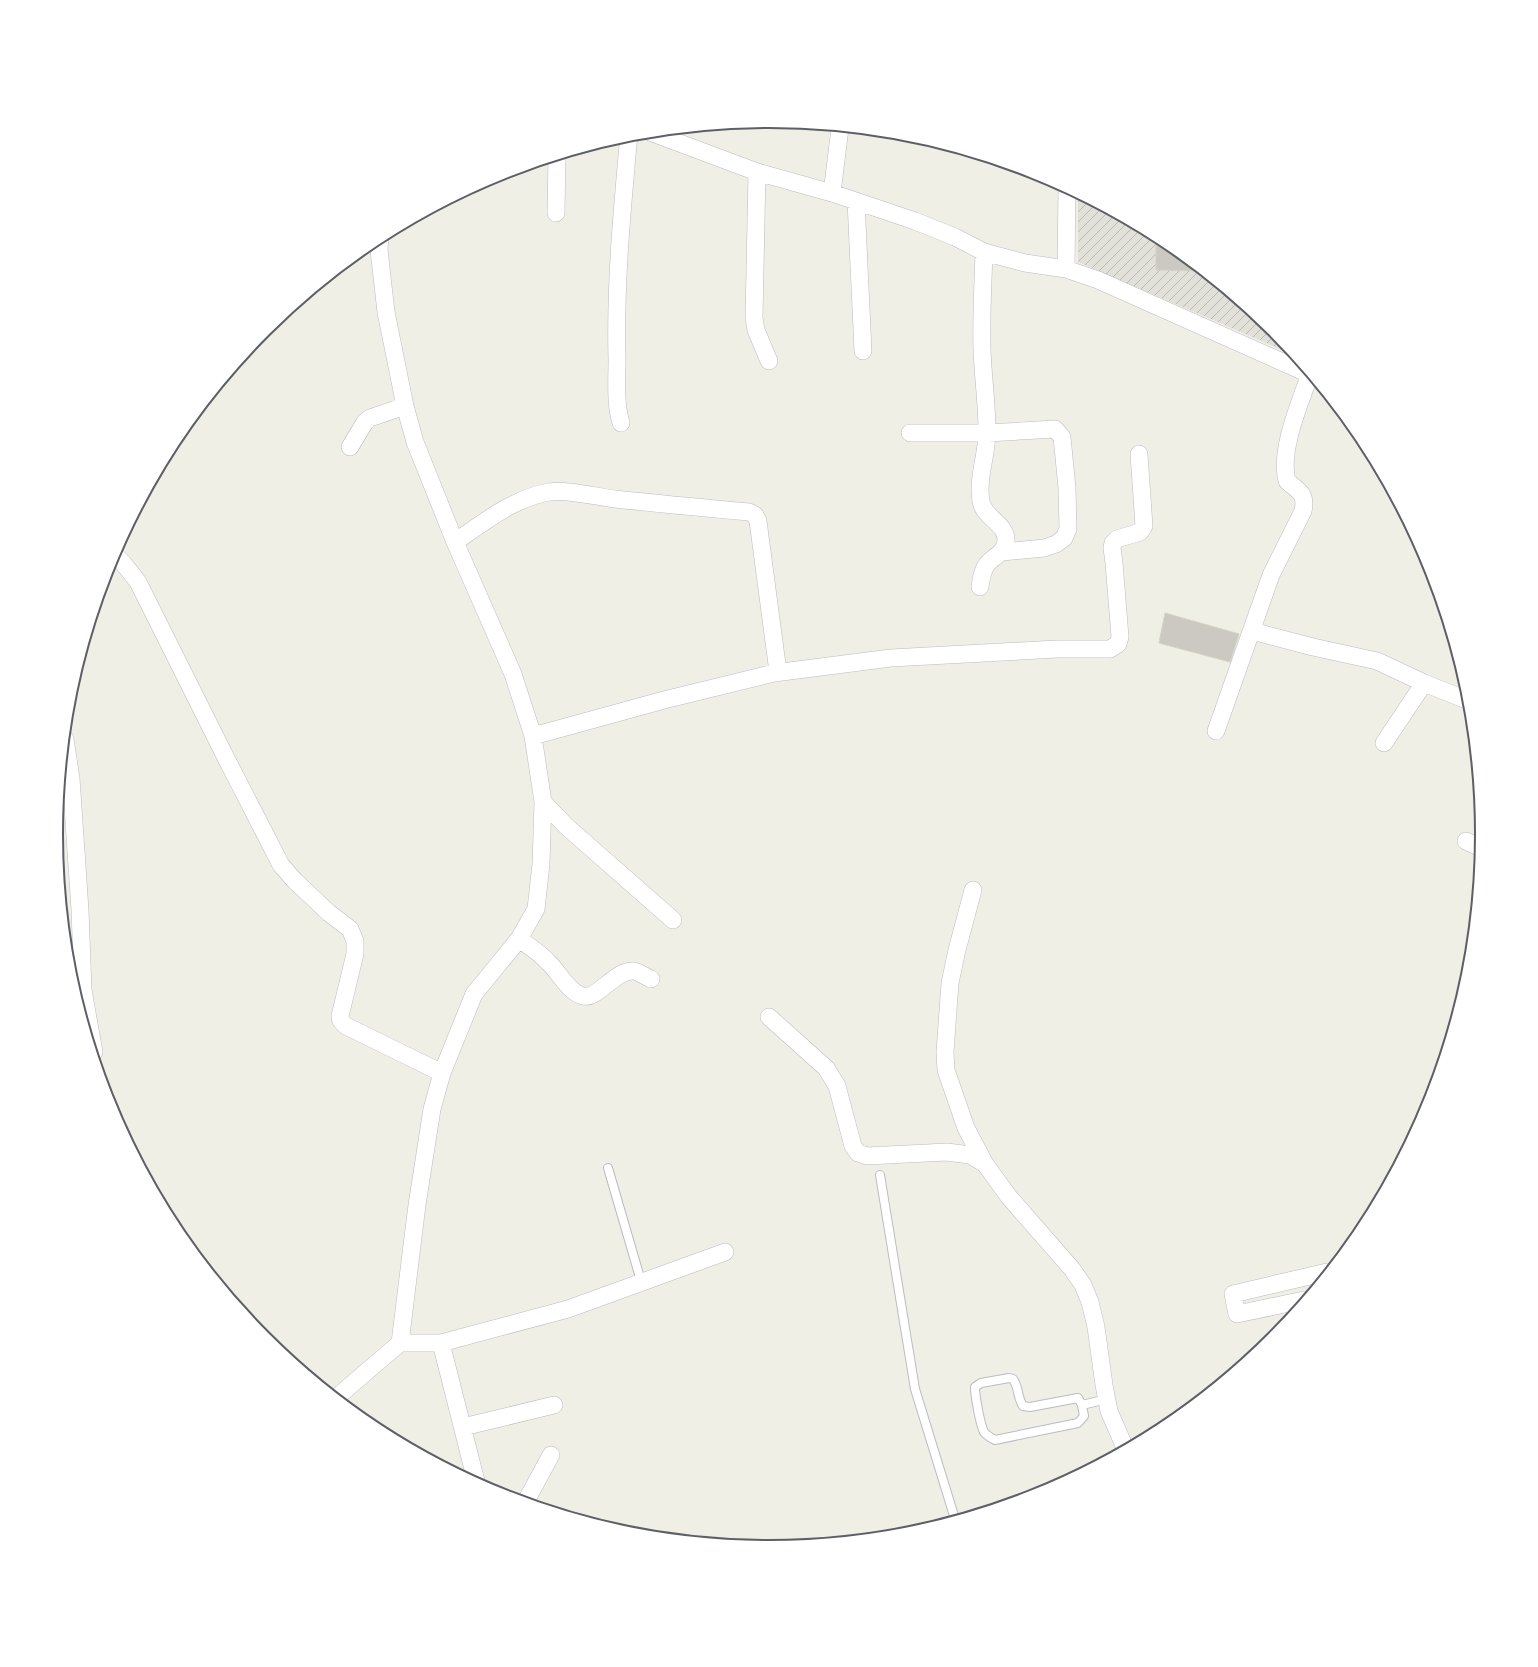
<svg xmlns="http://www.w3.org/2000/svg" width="1538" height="1667" font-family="Raleway,sans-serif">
<defs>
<pattern id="industrial-furrows" width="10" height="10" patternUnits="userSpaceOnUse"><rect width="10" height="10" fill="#e1e0d9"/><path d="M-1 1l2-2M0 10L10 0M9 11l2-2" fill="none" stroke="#bab9b4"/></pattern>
</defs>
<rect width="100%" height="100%" fill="#f0efe5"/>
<path fill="url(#industrial-furrows)" d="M 1078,194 L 1165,241 L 1273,329 L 1294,355 L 1078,262 Z"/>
<path fill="#cbc9c2" stroke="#d5d2c3" d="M 1156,236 L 1165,241 L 1202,271 L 1156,270 Z
M 1165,613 L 1239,634 L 1230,662 L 1159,643 Z"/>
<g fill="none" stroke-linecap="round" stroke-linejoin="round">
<g stroke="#b9bcc1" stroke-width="10">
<path id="lane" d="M 608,1168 L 641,1281
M 880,1175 L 915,1389 L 955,1519
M 1082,1405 L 1078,1398 L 1030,1407 L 1023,1406 C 1017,1397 1019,1387 1013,1379 L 1009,1378 L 981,1383 L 975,1387 C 975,1396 980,1424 984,1432 C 987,1436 991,1438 995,1440 L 1078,1423 L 1084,1416 L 1082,1405 L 1107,1399"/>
</g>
<g stroke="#b9bcc1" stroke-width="18">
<path id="street" d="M 650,132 L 757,172 L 832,193 L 915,221 L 955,237 L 984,252 L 1025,263 L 1066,269 L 1098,280 L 1309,374
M 757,172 L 754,318 L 756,330 L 769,361
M 832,193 L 840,128
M 856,201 L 863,351
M 556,213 L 557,156
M 1066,269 L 1067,188
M 621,423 C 615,403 617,381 617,360 C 615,284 622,210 629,134
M 910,433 L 987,433 L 1055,429 L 1062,437 L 1067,488 L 1068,529 L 1064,538 L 1056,544 L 1044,548 L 1002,552
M 350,447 L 365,422 L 370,418 L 405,406
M 455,542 C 484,522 514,498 549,492 C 566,489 597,497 615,499 C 660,504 704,508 749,512 L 755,515 L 758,521 L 778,672
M 114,554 L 123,563 L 138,582 L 226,758 L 281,865 L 295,881 L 329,913 L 350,929 L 355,941 L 355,954 L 340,1016 L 341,1021 L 346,1026 L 442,1073
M 980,587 C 981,579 982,571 987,564 C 994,556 1004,554 1006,541 C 1007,523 983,518 981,501 C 977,478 987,455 987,432 C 987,404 983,377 982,350 C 981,317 983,285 984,252
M 1252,631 L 1313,647 L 1377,661 L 1424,683 L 1469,701
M 1216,731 L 1271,575 L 1303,511 C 1307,493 1298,491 1287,481 C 1279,450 1300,403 1310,374
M 533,736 L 664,700 L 774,673 L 891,658 L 1057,649 L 1110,649 L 1118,644 L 1120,637 L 1114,563 L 1112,548 L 1113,543 L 1117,539 L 1140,532 L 1144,526 L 1139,454
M 65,739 L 71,778 L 80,910 L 83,990 L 94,1052
M 1384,743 L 1424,683
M 543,802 L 566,826 L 673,920
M 1466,841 L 1481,848
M 973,890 L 957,950 L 950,983 L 945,1052 L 946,1070 L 966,1128 L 985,1164 L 1009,1197 L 1072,1269 L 1083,1285 L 1090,1302 L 1096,1327 L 1104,1385 L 1109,1411 L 1125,1448
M 519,939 C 529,946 540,953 548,962 C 559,972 568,992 583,996 C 598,1000 615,969 634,971 C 639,972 646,977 651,979
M 769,1017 L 826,1068 L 837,1086 L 853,1146 L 858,1153 L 867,1156 L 947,1152 L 970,1155 L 985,1164
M 1304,1300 L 1237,1314 L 1233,1294 L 1327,1272
M 400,1343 L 441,1343 L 476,1481
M 441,1343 L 568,1309 L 725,1252
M 337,1397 L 400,1343 L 417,1205 L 432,1109 L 442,1073 L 474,994 L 519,939 L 536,909 L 541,864 L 543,802 L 533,736 L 513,674 L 455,542 L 415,442 L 405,406 L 386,312 L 379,250 L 380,237
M 463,1427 L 554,1405
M 526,1501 L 551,1455"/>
</g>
<use href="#lane" stroke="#fff" stroke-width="8"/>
<use href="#street" stroke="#fff" stroke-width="17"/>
</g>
<path d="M0 0H1538V1667H0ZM63 834a706 706 0 1 1 1412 0a706 706 0 1 1-1412 0Z" fill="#fff" fill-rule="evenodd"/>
<path fill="none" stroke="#5c5f66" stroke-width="2" d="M63 834a706 706 0 1 1 1412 0a706 706 0 1 1-1412 0Z"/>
</svg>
